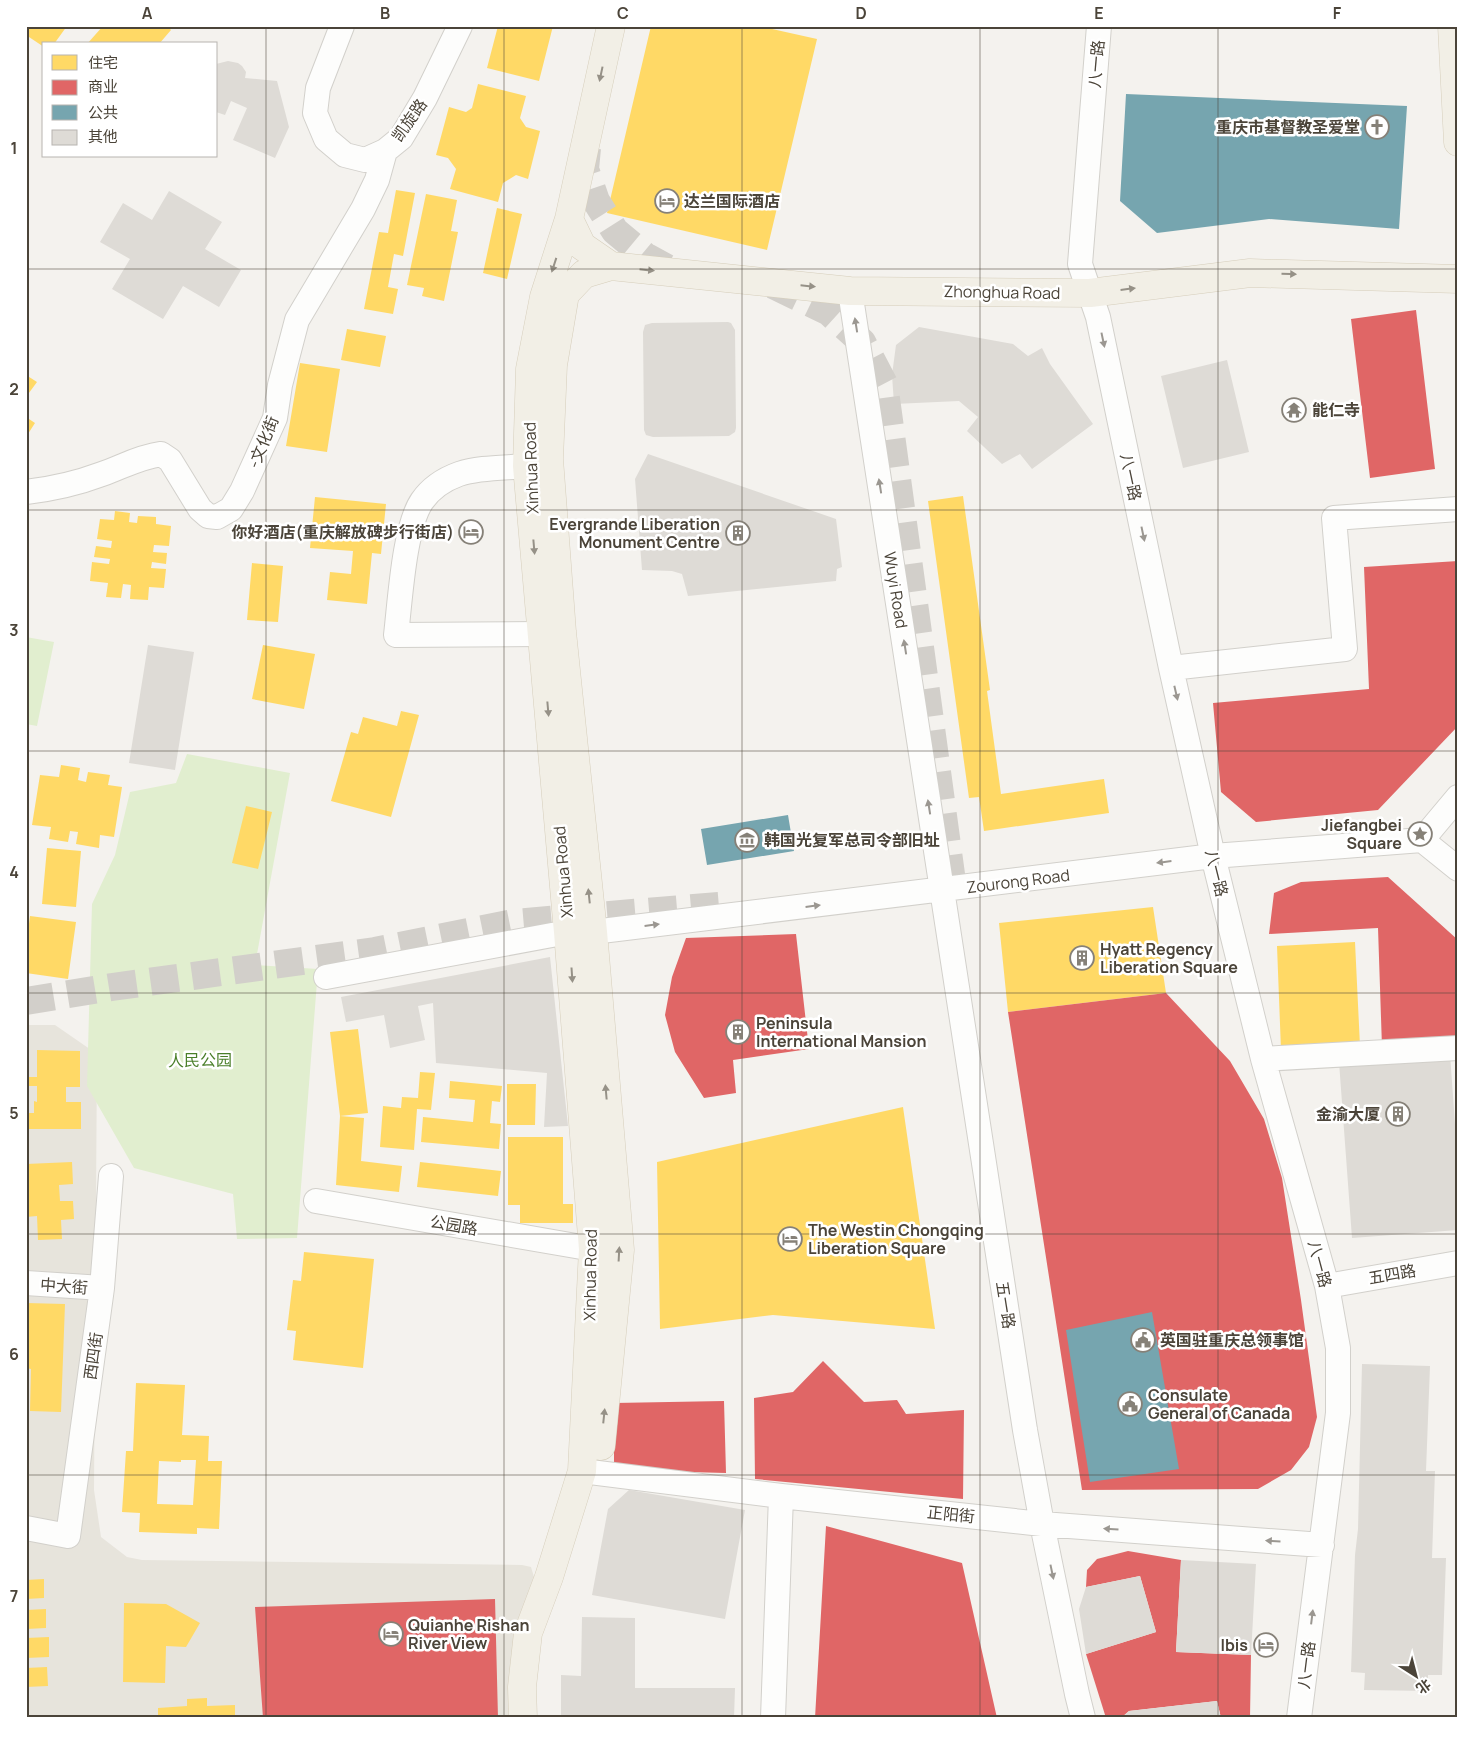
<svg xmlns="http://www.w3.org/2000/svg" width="1484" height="1744" font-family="Manrope,'Noto Sans SC',sans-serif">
<rect width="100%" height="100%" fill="#f4f2ee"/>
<path fill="#e7e4dc" d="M 26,1025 L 55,1025 L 97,1054 L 94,1490 L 101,1537 L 127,1557 L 142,1560 L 522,1565 L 531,1567 L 534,1577 L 523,1667 L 520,1718 L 26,1718 Z"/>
<path fill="#e1eecf" d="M 26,637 L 54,642 L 37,726 L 26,724 Z
M 187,754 L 290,773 L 255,965 L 318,969 L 297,1238 L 237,1239 L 233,1194 L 134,1168 L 87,1086 L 92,904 L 115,855 L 130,792 L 176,783 Z"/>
<path fill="#ffd966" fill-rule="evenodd" d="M 26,26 L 67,26 L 54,44 L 44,44 L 44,47 L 26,35 Z
M 103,26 L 167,26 L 171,30 L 159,44 L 87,44 Z
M 498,26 L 553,26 L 539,81 L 487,68 Z
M 651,26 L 759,26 L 817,39 L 767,250 L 607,213 Z
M 478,84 L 526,96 L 520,118 L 526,127 L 540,131 L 528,179 L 516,175 L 503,183 L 498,202 L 450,189 L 456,169 L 448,158 L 436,155 L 449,107 L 466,112 L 472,108 Z
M 396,190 L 415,193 L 403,256 L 394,254 L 388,287 L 398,289 L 393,314 L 364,309 L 379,232 L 388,233 Z
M 426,194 L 457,200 L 451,231 L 458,232 L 444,301 L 422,296 L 424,288 L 407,285 Z
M 497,208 L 522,214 L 507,279 L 483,273 Z
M 347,329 L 386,336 L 380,367 L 341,360 Z
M 300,363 L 340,369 L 327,452 L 286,446 Z
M 26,375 L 37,382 L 26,397 Z
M 26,417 L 35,423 L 26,437 Z
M 963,496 L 990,690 L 987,691 L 1001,794 L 1104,779 L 1109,813 L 984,831 L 979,797 L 969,798 L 928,501 Z
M 315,497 L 386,504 L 381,554 L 372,553 L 367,604 L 327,600 L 330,572 L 351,574 L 353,551 L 310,548 Z
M 115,511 L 130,513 L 129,522 L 137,523 L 138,516 L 156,517 L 156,524 L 171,526 L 169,546 L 154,545 L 153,552 L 167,553 L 166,564 L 152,562 L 151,568 L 166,569 L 164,588 L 149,587 L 148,600 L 130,599 L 131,585 L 123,584 L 121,598 L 106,597 L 108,583 L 90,581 L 92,562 L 109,564 L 110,559 L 94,557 L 96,546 L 111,548 L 112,541 L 97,539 L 100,519 L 114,520 Z
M 252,563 L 283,566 L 278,622 L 247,620 Z
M 263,645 L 315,654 L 304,709 L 252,699 Z
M 401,711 L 419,715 L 391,817 L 331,801 L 351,732 L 358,734 L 363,717 L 397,726 Z
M 61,765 L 80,768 L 78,780 L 86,782 L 88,772 L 110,775 L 108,785 L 122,787 L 114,837 L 100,835 L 99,848 L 76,844 L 78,832 L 70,831 L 68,842 L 49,839 L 51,827 L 32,825 L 40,775 L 59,777 Z
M 246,806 L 272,812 L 258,869 L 232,863 Z
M 47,848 L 81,851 L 76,907 L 42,904 Z
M 1153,907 L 1166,993 L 1008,1012 L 999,923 Z
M 30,916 L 76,922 L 68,979 L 26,973 L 26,946 Z
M 1355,942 L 1360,1046 L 1281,1050 L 1277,946 Z
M 358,1029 L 368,1113 L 340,1116 L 330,1032 Z
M 37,1050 L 80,1051 L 80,1087 L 66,1087 L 66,1102 L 81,1102 L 81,1129 L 26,1129 L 26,1113 L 34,1113 L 34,1101 L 37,1102 L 37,1086 L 26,1086 L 26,1077 L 37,1077 Z
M 420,1072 L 435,1073 L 431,1110 L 417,1109 L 414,1150 L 380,1147 L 383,1106 L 401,1108 L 402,1097 L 418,1098 Z
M 450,1081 L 502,1086 L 500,1102 L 492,1101 L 490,1123 L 501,1124 L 499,1149 L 421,1142 L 423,1117 L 473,1122 L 475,1100 L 449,1098 Z
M 507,1084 L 536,1084 L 535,1125 L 507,1125 Z
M 903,1107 L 935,1329 L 773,1315 L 660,1329 L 657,1162 Z
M 340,1116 L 364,1118 L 361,1161 L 402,1166 L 399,1192 L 336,1185 Z
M 508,1137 L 563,1137 L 563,1204 L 573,1204 L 573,1223 L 520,1223 L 520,1205 L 508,1205 Z
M 72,1162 L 73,1184 L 59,1185 L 60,1201 L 73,1201 L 74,1219 L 61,1220 L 62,1239 L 38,1240 L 37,1216 L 26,1217 L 26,1164 Z
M 420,1162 L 501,1171 L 498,1196 L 417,1187 Z
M 304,1252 L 374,1259 L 363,1368 L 293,1360 L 296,1331 L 287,1330 L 293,1280 L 301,1281 Z
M 26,1303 L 65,1304 L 61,1412 L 30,1411 L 31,1369 L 26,1368 Z
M 136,1383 L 185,1385 L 182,1435 L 209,1436 L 208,1461 L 222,1461 L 219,1529 L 197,1528 L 197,1534 L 139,1532 L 140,1513 L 122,1512 L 126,1451 L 133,1451 ZM 181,1460 L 196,1460 L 193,1505 L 157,1504 L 159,1461 L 181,1462 Z
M 44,1579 L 44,1598 L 26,1599 L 26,1580 Z
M 124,1603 L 166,1604 L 200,1623 L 186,1647 L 166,1646 L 165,1683 L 123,1682 Z
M 46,1609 L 46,1628 L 26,1629 L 26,1610 Z
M 49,1637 L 49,1657 L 26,1658 L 26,1638 Z
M 47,1667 L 48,1686 L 26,1687 L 26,1668 Z
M 207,1698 L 207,1706 L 235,1705 L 235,1718 L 158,1718 L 158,1708 L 187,1706 L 187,1699 Z"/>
<path fill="#e06666" d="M 1416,310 L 1435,469 L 1370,478 L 1351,319 Z
M 1458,561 L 1458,726 L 1378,810 L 1256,822 L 1221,792 L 1213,703 L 1369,689 L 1364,567 Z
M 1388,877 L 1458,940 L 1458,1040 L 1382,1047 L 1378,928 L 1269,934 L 1274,893 L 1301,882 Z
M 796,934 L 809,1049 L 733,1060 L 736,1093 L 704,1098 L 675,1052 L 665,1015 L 672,977 L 686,938 Z
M 1166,993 L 1230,1061 L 1264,1119 L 1282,1178 L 1301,1300 L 1317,1417 L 1309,1447 L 1291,1470 L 1258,1489 L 1082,1490 L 1008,1012 Z
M 823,1361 L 864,1402 L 897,1400 L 906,1414 L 964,1410 L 963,1499 L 755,1479 L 754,1398 L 793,1392 Z
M 724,1401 L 726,1473 L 614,1470 L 614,1403 Z
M 826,1526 L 962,1563 L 997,1718 L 815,1718 Z
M 1128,1551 L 1181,1560 L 1176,1652 L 1251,1655 L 1250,1718 L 1221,1718 L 1217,1701 L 1129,1711 L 1121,1718 L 1106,1718 L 1086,1654 L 1156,1632 L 1140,1576 L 1086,1587 L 1087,1570 L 1097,1559 Z
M 495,1599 L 498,1718 L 263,1718 L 255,1607 Z"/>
<path fill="#76a5af" d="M 1126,94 L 1407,106 L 1399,229 L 1269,219 L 1157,233 L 1120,201 Z
M 788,815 L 794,851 L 707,865 L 701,829 Z
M 1152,1312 L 1179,1469 L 1090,1482 L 1066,1330 Z"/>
<path fill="#dedbd6" d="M 228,61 L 238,63 L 242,66 L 246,72 L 245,78 L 277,81 L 289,127 L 275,158 L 233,140 L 247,108 L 231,101 L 225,115 L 216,112 L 216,64 Z
M 169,191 L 222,222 L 205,249 L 241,270 L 219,307 L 183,286 L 163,319 L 112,289 L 130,259 L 100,242 L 123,203 L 152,220 Z
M 728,322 L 731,323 L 735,330 L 736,428 L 735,432 L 729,436 L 653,437 L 646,435 L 644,430 L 643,332 L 645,325 L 652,323 Z
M 919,327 L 1013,344 L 1028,356 L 1042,348 L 1050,364 L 1093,424 L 1032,469 L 1020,454 L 1002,464 L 967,431 L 978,417 L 959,401 L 894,404 L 892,375 L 896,345 Z
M 1227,360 L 1249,452 L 1183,468 L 1161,376 Z
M 648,454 L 836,519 L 842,567 L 837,569 L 836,581 L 688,596 L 682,574 L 672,571 L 642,570 L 635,479 Z
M 148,645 L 194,652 L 175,770 L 129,763 Z
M 550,957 L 568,1126 L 544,1127 L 547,1073 L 436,1063 L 433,1003 L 418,1006 L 425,1040 L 390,1048 L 384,1015 L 346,1022 L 341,997 Z
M 1450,1054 L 1458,1166 L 1458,1230 L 1352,1238 L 1339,1062 Z
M 1362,1364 L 1430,1366 L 1426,1471 L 1435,1471 L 1432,1558 L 1446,1558 L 1442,1675 L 1428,1675 L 1428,1691 L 1364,1690 L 1365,1673 L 1351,1672 L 1355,1555 L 1358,1529 Z
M 629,1490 L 745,1510 L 725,1619 L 592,1595 L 608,1509 Z
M 1181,1560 L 1256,1564 L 1251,1655 L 1176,1652 Z
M 1140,1576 L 1156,1632 L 1086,1654 L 1079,1609 L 1086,1587 Z
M 582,1617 L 635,1618 L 635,1688 L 735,1688 L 734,1718 L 561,1718 L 561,1675 L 581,1676 Z
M 1217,1701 L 1221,1718 L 1121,1718 L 1129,1711 Z"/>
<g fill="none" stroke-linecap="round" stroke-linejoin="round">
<path stroke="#d2cfca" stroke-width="28" stroke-dasharray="28 14" stroke-linecap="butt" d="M 587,148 L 585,169 L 596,201 L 615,231 L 645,256 L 676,273
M 773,285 L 829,312 L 862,342 L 884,384 L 953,889
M 26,1001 L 112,987 L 375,951 L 513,923 L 729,905"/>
<g stroke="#d2d0cb" stroke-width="26">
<path id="minor" d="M 342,26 L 318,88 L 315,113 L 326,139 L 345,155 L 365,160 L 385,151 L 401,138 L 425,98 L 460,26
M 1099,26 L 1080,264 L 1098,317 L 1171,668 L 1213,856 L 1263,1059 L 1327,1286 L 1338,1348 L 1338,1413 L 1299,1718
M 850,291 L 1025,1430 L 1042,1524 L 1077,1694 L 1083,1718
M 527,466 C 505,468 480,467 459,474 C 445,479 431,488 422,501 C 404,527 400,602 396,635 L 542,634
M 26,492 C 52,489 78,483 102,474 C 122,467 139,457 161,454 L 170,460 L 200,509 L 208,516 L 217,517 L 231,509 L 242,491 L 275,418 L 280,385 L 297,320 L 363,209 L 377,180 L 385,151
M 1171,668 L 1345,649 L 1334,518 L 1458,509
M 1422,840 L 1458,797
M 326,977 L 568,932 L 593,932 L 1213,856 L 1422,840 L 1458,869
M 1263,1059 L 1458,1048
M 316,1201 L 593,1249
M 26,1283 L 102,1288
M 1327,1286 L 1458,1263
M 582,1471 L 781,1496 L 1042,1524 L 1322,1545
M 26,1528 L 68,1536 L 102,1288 L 111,1176
M 773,1718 L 781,1496"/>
</g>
<g stroke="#d6cebb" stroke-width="29">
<path id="major" d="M 1452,26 L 1458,142
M 569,219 L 582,246 L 611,266 L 850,291 L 1090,293 L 1250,273 L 1458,279
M 601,1446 L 620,1250 L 593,932 L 562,632 L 549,459 L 553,365 L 565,294 L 584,274 L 611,266
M 523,1718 L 522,1687 L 528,1633 L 549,1577 L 582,1471 L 593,1249 L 568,932 L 527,466 L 530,369 L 544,297 L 569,219 L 611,26"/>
</g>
<use href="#minor" stroke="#fdfdfc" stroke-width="24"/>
<use href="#major" stroke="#f2efe6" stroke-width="28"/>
</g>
<defs><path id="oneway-solid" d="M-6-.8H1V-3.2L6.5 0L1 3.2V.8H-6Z" transform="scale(1.25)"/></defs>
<g fill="#969187">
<use href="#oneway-solid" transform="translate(601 74) rotate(102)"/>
<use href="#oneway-solid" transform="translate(554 265) rotate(108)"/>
<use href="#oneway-solid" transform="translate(647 270) rotate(6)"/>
<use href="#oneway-solid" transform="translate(1289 274) rotate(2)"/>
<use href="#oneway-solid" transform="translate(808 286) rotate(6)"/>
<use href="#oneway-solid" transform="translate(1128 289) rotate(-7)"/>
<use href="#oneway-solid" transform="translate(534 547) rotate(85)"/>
<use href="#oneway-solid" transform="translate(548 709) rotate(85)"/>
<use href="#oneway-solid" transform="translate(589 896) rotate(-96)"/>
<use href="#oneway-solid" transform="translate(572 975) rotate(86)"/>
<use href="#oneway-solid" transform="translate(606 1092) rotate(-95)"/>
<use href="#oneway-solid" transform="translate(619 1254) rotate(-87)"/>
<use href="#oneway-solid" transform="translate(604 1416) rotate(-84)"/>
</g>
<g fill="#9b9791">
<use href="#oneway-solid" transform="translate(856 325) rotate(-99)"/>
<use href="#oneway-solid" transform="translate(1103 340) rotate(78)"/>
<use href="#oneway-solid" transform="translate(880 486) rotate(-99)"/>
<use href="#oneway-solid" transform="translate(1143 534) rotate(78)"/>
<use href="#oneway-solid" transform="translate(905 647) rotate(-99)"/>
<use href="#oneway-solid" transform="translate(1176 693) rotate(77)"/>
<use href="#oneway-solid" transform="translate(929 807) rotate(-99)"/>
<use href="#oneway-solid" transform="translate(1164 862) rotate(173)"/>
<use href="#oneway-solid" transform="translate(813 906) rotate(-7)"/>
<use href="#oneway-solid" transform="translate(652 925) rotate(-7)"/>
<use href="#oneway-solid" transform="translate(1111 1529) rotate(-176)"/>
<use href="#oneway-solid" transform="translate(1273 1541) rotate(-176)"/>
<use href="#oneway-solid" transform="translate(1052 1572) rotate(78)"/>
<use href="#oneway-solid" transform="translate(1312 1617) rotate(-83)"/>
</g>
<path fill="none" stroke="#4b4439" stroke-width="1" stroke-opacity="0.55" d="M 266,26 L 266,1718M 504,26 L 504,1718M 742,26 L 742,1718M 980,26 L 980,1718M 1218,26 L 1218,1718M 26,269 L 1458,269M 26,510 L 1458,510M 26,751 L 1458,751M 26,993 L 1458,993M 26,1234 L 1458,1234M 26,1475 L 1458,1475"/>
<defs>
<g id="church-ring" transform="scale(1.25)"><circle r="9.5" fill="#fff" stroke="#868178" stroke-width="1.5"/><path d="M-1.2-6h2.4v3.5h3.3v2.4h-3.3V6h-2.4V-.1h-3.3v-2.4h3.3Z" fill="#868178"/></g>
<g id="hotel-ring" transform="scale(1.25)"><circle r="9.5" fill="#fff" stroke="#868178" stroke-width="1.5"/><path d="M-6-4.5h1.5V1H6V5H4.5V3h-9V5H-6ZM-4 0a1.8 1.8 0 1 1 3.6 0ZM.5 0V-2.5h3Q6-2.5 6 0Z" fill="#868178"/></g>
<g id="temple-ring" transform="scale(1.25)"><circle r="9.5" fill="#fff" stroke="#868178" stroke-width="1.5"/><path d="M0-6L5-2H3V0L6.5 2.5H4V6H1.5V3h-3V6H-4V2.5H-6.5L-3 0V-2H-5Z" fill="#868178"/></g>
<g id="building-ring" transform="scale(1.25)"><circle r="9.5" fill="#fff" stroke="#868178" stroke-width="1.5"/><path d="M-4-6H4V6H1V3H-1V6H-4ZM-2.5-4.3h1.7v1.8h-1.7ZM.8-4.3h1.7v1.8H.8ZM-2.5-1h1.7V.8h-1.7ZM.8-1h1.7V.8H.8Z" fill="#868178"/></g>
<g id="sight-ring" transform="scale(1.25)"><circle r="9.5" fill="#fff" stroke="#868178" stroke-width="1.5"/><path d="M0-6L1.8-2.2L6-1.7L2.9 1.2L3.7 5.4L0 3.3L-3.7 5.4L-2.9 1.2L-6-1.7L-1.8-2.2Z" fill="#868178"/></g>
<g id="museum-ring" transform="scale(1.25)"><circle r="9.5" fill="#fff" stroke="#868178" stroke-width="1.5"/><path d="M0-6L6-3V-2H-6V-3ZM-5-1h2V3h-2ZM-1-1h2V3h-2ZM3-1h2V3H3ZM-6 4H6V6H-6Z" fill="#868178"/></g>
<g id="civic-ring" transform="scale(1.25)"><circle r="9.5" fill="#fff" stroke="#868178" stroke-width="1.5"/><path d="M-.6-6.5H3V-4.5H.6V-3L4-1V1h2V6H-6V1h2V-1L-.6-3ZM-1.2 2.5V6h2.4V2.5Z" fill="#868178"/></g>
</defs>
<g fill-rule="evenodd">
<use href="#church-ring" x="1377" y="127"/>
<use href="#hotel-ring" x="667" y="201"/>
<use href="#temple-ring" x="1294" y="410"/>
<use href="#hotel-ring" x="471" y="532"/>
<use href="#building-ring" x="738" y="533"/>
<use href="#sight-ring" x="1420" y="834"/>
<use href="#museum-ring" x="747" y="840"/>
<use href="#building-ring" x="1082" y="958"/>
<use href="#building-ring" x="738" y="1032"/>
<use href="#building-ring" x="1398" y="1114"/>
<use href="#hotel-ring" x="790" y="1239"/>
<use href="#civic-ring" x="1143" y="1340"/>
<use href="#civic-ring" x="1130" y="1404"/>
<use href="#hotel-ring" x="391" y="1634"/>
<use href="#hotel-ring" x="1266" y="1645"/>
</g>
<g text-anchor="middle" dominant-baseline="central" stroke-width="5" stroke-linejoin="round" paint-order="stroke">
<g font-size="16" fill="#4b4439" stroke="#fff">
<text transform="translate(1096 64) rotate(-85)">八一路</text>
<text transform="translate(409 120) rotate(-55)">凯旋路</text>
<text transform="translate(1002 292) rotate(1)">Zhonghua Road</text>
<text transform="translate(263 442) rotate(-68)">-文化街</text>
<text transform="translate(531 468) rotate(-92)">Xinhua Road</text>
<text transform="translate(1131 477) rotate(78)">八一路</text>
<text transform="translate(896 590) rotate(81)">Wuyi Road</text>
<text transform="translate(563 872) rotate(-95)">Xinhua Road</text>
<text transform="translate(1217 873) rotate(76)">八一路</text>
<text transform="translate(1018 881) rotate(-7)">Zourong Road</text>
<text transform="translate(454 1225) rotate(10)">公园路</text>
<text transform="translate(1320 1264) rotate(75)">八一路</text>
<text transform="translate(1392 1274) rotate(-10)">五四路</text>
<text transform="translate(590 1275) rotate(-89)">Xinhua Road</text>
<text transform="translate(64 1286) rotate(4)">中大街</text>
<text transform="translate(1006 1305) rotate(81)">五一路</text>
<text transform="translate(93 1356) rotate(-82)">西四街</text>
<text transform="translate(951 1514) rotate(6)">正阳街</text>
<text transform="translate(1306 1665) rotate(-83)">八一路</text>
</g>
<g font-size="16" font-weight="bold" fill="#4b4439" stroke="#fff" text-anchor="start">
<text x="1360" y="127" text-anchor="end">重庆市基督教圣爱堂</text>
<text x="684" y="201">达兰国际酒店</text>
<text x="1312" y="410">能仁寺</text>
<text x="720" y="524" text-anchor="end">Evergrande Liberation<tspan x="720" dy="18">Monument Centre</tspan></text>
<text x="454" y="532" text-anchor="end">你好酒店(重庆解放碑步行街店)</text>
<text x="1402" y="825" text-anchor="end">Jiefangbei<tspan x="1402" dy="18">Square</tspan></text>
<text x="764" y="840">韩国光复军总司令部旧址</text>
<text x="1100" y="949">Hyatt Regency<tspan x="1100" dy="18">Liberation Square</tspan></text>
<text x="756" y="1023">Peninsula<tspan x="756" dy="18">International Mansion</tspan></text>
<text x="1380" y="1114" text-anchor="end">金渝大厦</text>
<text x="808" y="1230">The Westin Chongqing<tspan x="808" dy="18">Liberation Square</tspan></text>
<text x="1160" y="1340">英国驻重庆总领事馆</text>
<text x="1148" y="1395">Consulate<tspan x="1148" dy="18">General of Canada</tspan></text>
<text x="408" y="1625">Quianhe Rishan<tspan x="408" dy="18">River View</tspan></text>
<text x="1248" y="1645" text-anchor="end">Ibis</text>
</g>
<g font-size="16" fill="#4a7f2a" stroke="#fff">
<text x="200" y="1060">人民公园</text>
</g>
</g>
<rect width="1484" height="1744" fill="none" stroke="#ffffff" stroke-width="55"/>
<rect x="42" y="42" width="175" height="115" fill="#ffffff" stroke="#b7b4b0"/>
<rect x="52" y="55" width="25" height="15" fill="#ffd966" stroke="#b7b4b0"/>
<text x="88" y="68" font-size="15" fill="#4b4439">住宅</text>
<rect x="52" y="80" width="25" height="15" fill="#e06666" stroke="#b7b4b0"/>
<text x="88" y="92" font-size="15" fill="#4b4439">商业</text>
<rect x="52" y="105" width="25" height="15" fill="#76a5af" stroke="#b7b4b0"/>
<text x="88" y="118" font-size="15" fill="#4b4439">公共</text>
<rect x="52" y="130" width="25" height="15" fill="#dedbd6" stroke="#b7b4b0"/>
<text x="88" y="142" font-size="15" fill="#4b4439">其他</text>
<g transform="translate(1416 1676) rotate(144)" stroke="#ffffff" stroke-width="4" paint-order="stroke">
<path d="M0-4L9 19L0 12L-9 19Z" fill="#4b4439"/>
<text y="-8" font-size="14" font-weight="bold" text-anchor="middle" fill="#4b4439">北</text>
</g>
<rect x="28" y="28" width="1428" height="1688" fill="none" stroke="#4b4439" stroke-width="2"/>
<g font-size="16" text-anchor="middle" font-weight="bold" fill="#4b4439">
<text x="147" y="19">A</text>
<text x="385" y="19">B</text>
<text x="623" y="19">C</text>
<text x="861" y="19">D</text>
<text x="1099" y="19">E</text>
<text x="1337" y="19">F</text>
<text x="14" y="154">1</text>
<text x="14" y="395">2</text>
<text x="14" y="636">3</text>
<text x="14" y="878">4</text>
<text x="14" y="1119">5</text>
<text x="14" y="1360">6</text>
<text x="14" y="1602">7</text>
</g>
</svg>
